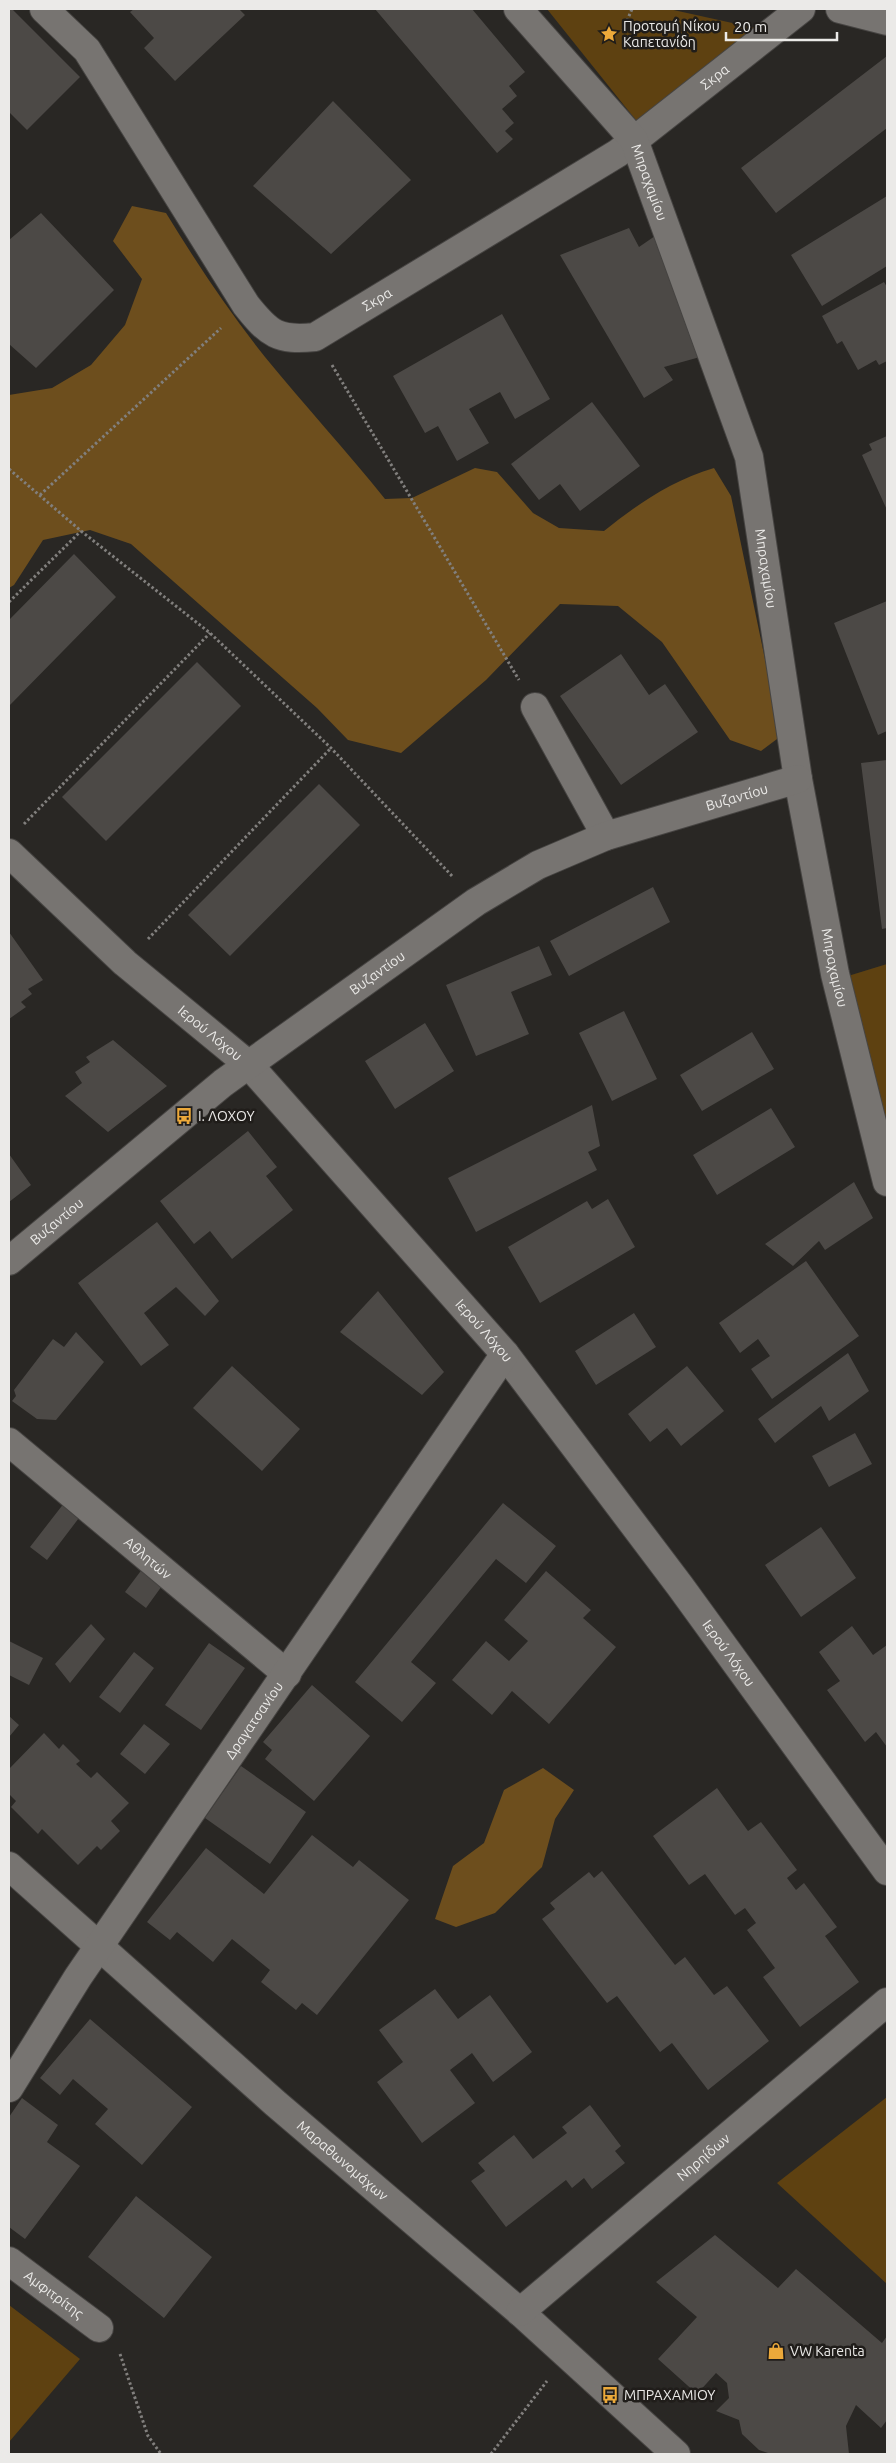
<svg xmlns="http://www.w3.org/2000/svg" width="896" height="2463" font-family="Ubuntu,sans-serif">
<rect width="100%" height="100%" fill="#292724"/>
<path fill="#5e4111" d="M 547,9 L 669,9 L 755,28 L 639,124 Z
M 887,964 L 887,1118 L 884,1119 L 848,976 Z
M 887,2097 L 887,2284 L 777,2183 Z
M 9,2305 L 80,2359 L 9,2442 Z"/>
<path fill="#6d4e1d" d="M 132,206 L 166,213 C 196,262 229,312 265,357 C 304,405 346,450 385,499 L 412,498 L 475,468 L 497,472 L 533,513 L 559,528 L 604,531 C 639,503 671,481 714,468 L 731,496 L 781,736 L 761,751 L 730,740 L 662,642 L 618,606 L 560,604 L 486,680 L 401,753 L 348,740 L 317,708 L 131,544 L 90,530 L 43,540 L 14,585 L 9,588 L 9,395 L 52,388 L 91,365 L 125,325 L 142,279 L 113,241 Z
M 543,1768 L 574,1790 L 555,1819 L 542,1867 L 495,1913 L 456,1927 L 435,1919 L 453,1866 L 484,1843 L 504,1790 Z"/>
<path fill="#4c4946" d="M 9,9 L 12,9 L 80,77 L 27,130 L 9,112 Z
M 134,9 L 239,9 L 245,15 L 175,81 L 144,48 L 154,38 L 130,12 Z
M 375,9 L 472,9 L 525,72 L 509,86 L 517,96 L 502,109 L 514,123 L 505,131 L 513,139 L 497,153 Z
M 887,56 L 887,128 L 776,213 L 741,168 Z
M 333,101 L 411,180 L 331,254 L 253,186 Z
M 887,196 L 887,266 L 822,306 L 791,255 Z
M 41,213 L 114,290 L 36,368 L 9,344 L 9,240 Z
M 629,228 L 639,247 L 655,236 L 700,357 L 664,367 L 673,380 L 644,398 L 560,255 Z
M 884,282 L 887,287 L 887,361 L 879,365 L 876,360 L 858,370 L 842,341 L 837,344 L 822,316 Z
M 502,314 L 550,399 L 515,419 L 500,392 L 469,409 L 489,443 L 457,461 L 438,426 L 425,433 L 393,376 Z
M 592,402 L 640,466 L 580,511 L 560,484 L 539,500 L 511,464 Z
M 887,436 L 887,510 L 862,455 L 872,450 L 869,444 Z
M 74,554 L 116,597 L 9,706 L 9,620 Z
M 887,601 L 887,731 L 878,735 L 834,623 Z
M 621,654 L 649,695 L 665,684 L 698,732 L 621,785 L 560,696 Z
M 197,662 L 241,706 L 106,841 L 62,797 Z
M 887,760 L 887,928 L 882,929 L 861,763 Z
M 319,784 L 360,825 L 230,956 L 188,915 Z
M 653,887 L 670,922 L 569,976 L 550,941 Z
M 9,932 L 43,980 L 28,989 L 32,994 L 21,1002 L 26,1007 L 9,1019 Z
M 539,946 L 552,975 L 511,992 L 529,1034 L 476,1056 L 446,985 Z
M 624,1011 L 657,1079 L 612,1101 L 579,1033 Z
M 425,1023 L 454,1071 L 395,1109 L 365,1061 Z
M 752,1032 L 774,1069 L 702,1111 L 680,1075 Z
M 113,1040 L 167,1086 L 108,1132 L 65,1096 L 82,1083 L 75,1072 L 90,1062 L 86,1057 Z
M 592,1105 L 600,1146 L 588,1152 L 597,1170 L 476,1232 L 448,1178 Z
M 771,1108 L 795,1147 L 717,1195 L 693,1155 Z
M 248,1131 L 277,1167 L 266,1176 L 293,1210 L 232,1259 L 210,1231 L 194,1244 L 160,1201 Z
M 9,1154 L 31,1185 L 9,1202 Z
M 854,1182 L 873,1218 L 825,1250 L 819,1241 L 793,1266 L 765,1244 Z
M 608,1199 L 635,1247 L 540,1303 L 508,1247 L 587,1201 L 592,1209 Z
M 157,1222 L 219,1301 L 205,1316 L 176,1287 L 144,1313 L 169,1345 L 141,1366 L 78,1283 Z
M 806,1261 L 859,1336 L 772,1399 L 751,1369 L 770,1356 L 758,1339 L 740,1353 L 719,1323 Z
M 378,1291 L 444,1372 L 422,1395 L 340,1332 Z
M 634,1313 L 656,1347 L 596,1385 L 575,1351 Z
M 76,1332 L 104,1362 L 56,1420 L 37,1419 L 12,1401 L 16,1396 L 14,1390 L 53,1339 L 64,1347 Z
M 848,1353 L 869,1391 L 829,1421 L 821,1406 L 775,1443 L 758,1419 Z
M 232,1366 L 300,1429 L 262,1471 L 193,1408 Z
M 687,1366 L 724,1411 L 681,1446 L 667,1428 L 650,1442 L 628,1414 Z
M 855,1433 L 872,1464 L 829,1487 L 812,1456 Z
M 68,1498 L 85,1510 L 47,1560 L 30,1547 Z
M 503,1503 L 556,1546 L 526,1583 L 496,1559 L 411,1662 L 436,1683 L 402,1722 L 355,1682 Z
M 821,1527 L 856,1578 L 801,1617 L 765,1565 Z
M 146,1564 L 167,1579 L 146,1608 L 125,1592 Z
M 546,1571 L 591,1610 L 583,1618 L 616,1647 L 549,1724 L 512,1691 L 492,1715 L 452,1680 L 486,1641 L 509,1661 L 528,1641 L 504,1620 Z
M 91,1624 L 105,1639 L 70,1683 L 55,1664 Z
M 852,1626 L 873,1655 L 887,1645 L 887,1747 L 876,1732 L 865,1742 L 827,1690 L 840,1681 L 819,1652 Z
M 9,1641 L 43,1658 L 29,1685 L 9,1675 Z
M 209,1643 L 245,1668 L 201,1730 L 165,1705 Z
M 134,1652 L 154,1668 L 120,1713 L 99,1697 Z
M 312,1685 L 370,1736 L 314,1801 L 265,1759 L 272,1750 L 263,1742 Z
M 9,1716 L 19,1725 L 9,1737 Z
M 144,1724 L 170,1744 L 145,1774 L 120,1754 Z
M 44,1733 L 59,1749 L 63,1744 L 80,1761 L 76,1764 L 91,1778 L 97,1772 L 129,1803 L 111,1821 L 120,1831 L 101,1850 L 97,1846 L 78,1865 L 42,1829 L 38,1834 L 11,1807 L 16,1801 L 9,1794 L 9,1769 Z
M 241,1766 L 306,1812 L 270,1864 L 205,1818 Z
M 717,1788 L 748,1831 L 761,1822 L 797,1870 L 787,1878 L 796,1890 L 804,1883 L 837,1927 L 825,1936 L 859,1982 L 800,2027 L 763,1977 L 775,1968 L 747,1930 L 756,1923 L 745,1908 L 735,1915 L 705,1874 L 689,1885 L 653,1836 Z
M 312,1835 L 353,1867 L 359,1860 L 409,1900 L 317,2015 L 302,2003 L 296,2010 L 261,1982 L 270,1970 L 232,1939 L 213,1962 L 177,1932 L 170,1940 L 147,1922 L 206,1848 L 264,1894 Z
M 602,1871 L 675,1965 L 685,1957 L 714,1995 L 727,1986 L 769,2041 L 708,2090 L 672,2043 L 660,2052 L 617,1996 L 607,2003 L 542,1919 L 555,1909 L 550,1903 L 589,1872 L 594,1878 Z
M 435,1989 L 458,2019 L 490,1995 L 532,2052 L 493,2082 L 472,2053 L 450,2070 L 475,2103 L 422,2143 L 377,2082 L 403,2062 L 379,2030 Z
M 90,2019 L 192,2107 L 142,2165 L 95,2124 L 108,2109 L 73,2079 L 60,2095 L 40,2078 Z
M 22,2098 L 58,2125 L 47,2142 L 80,2166 L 25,2239 L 9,2227 L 9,2117 Z
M 590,2105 L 621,2146 L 615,2151 L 625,2163 L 592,2189 L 584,2178 L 572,2188 L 566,2180 L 506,2227 L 471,2181 L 485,2171 L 478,2163 L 514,2135 L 533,2159 L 567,2133 L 562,2127 Z
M 136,2196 L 212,2257 L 164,2318 L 88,2257 Z
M 715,2235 L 778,2288 L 796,2269 L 882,2343 L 887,2336 L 887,2420 L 881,2428 L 856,2405 L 846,2426 L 849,2454 L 771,2454 L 759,2450 L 742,2434 L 739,2420 L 716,2411 L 729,2398 L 727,2383 L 716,2373 L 697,2394 L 658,2359 L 697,2317 L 656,2282 Z"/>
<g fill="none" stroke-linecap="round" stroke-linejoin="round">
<g stroke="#464442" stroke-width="30">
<g id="minor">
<path id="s1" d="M 44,9 L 87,50 L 246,305 C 269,334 278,341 315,337 L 618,153 L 801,9"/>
<path id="s2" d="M 518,9 L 634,140 L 749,457 L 798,779 L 835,974 L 887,1182"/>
<path d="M 840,9 L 887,21"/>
<path d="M 535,707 L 606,836"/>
<path id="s3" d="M 9,853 L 125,963 L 249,1065 L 505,1354 L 680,1586 L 887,1871"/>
<path id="s4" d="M 9,1261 L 223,1083 L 476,902 L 538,865 L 606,836 L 798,779"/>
<path id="s5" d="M 9,1442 L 287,1674"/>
<path id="s6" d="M 9,1866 L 275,2103 L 520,2312 L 676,2454"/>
<path id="s7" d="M 9,2088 L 78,1977 L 505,1354"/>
<path id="s8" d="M 9,2261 L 99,2328"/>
<path id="s9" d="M 520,2312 L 887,2002"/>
</g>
</g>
<path stroke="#817f7d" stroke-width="3" stroke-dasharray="2.5 2.5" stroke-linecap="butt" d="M 623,30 L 632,9
M 332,365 L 519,680
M 9,469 L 81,531 L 210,633 L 331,748 L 453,877
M 40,495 L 221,328
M 9,602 L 81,531
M 24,824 L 210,633
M 148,939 L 331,748
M 120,2354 L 148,2436 L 161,2454
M 491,2454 L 547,2381"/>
<use href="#minor" stroke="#777471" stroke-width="28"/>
</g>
<defs>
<g id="sight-bare" transform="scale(1.35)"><path d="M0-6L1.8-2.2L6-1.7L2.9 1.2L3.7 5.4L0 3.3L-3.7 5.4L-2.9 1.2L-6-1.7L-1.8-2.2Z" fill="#eca93a" stroke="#201d1a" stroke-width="2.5" paint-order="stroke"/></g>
<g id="bus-bare" transform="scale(1.35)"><path d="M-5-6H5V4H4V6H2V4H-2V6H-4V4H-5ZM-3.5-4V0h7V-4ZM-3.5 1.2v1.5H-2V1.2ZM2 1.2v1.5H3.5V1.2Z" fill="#eca93a" stroke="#201d1a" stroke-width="2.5" paint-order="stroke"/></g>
<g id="shop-bare" transform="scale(1.35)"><path d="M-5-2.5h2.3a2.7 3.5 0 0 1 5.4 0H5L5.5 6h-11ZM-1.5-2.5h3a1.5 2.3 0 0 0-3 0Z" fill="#eca93a" stroke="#201d1a" stroke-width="2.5" paint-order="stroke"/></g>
</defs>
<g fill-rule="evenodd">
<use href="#sight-bare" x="609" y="34"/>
<use href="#bus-bare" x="184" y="1116"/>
<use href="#shop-bare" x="776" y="2351"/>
<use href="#bus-bare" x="610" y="2395"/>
</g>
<g text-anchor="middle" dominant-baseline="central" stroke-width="5" stroke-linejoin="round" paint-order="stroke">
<g font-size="14" fill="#ebeae8" stroke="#201d1a" text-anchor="start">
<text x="623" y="26">Προτομή Νίκου<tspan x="623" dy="16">Καπετανίδη</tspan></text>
<text x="198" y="1116">Ι. ΛΟΧΟΥ</text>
<text x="790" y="2351">VW Karenta</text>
<text x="624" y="2395">ΜΠΡΑΧΑΜΙΟΥ</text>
</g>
<g font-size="14" fill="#ebeae8" stroke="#201d1a">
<text stroke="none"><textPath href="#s1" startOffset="919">Σκρα</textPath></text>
<text stroke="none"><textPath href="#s2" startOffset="220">Μπραχαμίου</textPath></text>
<text stroke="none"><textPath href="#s1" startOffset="514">Σκρα</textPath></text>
<text stroke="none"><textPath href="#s2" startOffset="625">Μπραχαμίου</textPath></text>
<text stroke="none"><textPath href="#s4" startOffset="872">Βυζαντίου</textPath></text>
<text stroke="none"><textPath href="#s2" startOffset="1030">Μπραχαμίου</textPath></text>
<text stroke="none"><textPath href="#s4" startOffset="468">Βυζαντίου</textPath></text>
<text stroke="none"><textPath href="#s3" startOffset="270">Ιερού Λόχου</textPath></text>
<text stroke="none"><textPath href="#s4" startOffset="62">Βυζαντίου</textPath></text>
<text stroke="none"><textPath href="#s3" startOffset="675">Ιερού Λόχου</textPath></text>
<text stroke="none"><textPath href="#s5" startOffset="181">Αθλητών</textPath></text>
<text stroke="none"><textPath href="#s3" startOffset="1080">Ιερού Λόχου</textPath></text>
<text stroke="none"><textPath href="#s7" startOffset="442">Δραγατσανίου</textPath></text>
<text stroke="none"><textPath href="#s9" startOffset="240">Νηρηίδων</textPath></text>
<text stroke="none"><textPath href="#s6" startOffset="445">Μαραθωνομάχων</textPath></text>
<text stroke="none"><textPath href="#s8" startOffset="56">Αμφιτρίτης</textPath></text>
</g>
</g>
<rect width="896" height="2463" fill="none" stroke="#ebeae8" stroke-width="20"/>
<path d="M726 32v8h111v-8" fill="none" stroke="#ebeae8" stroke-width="2.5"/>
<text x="734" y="32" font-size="15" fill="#ebeae8" stroke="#201d1a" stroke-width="4" paint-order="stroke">20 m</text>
</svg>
